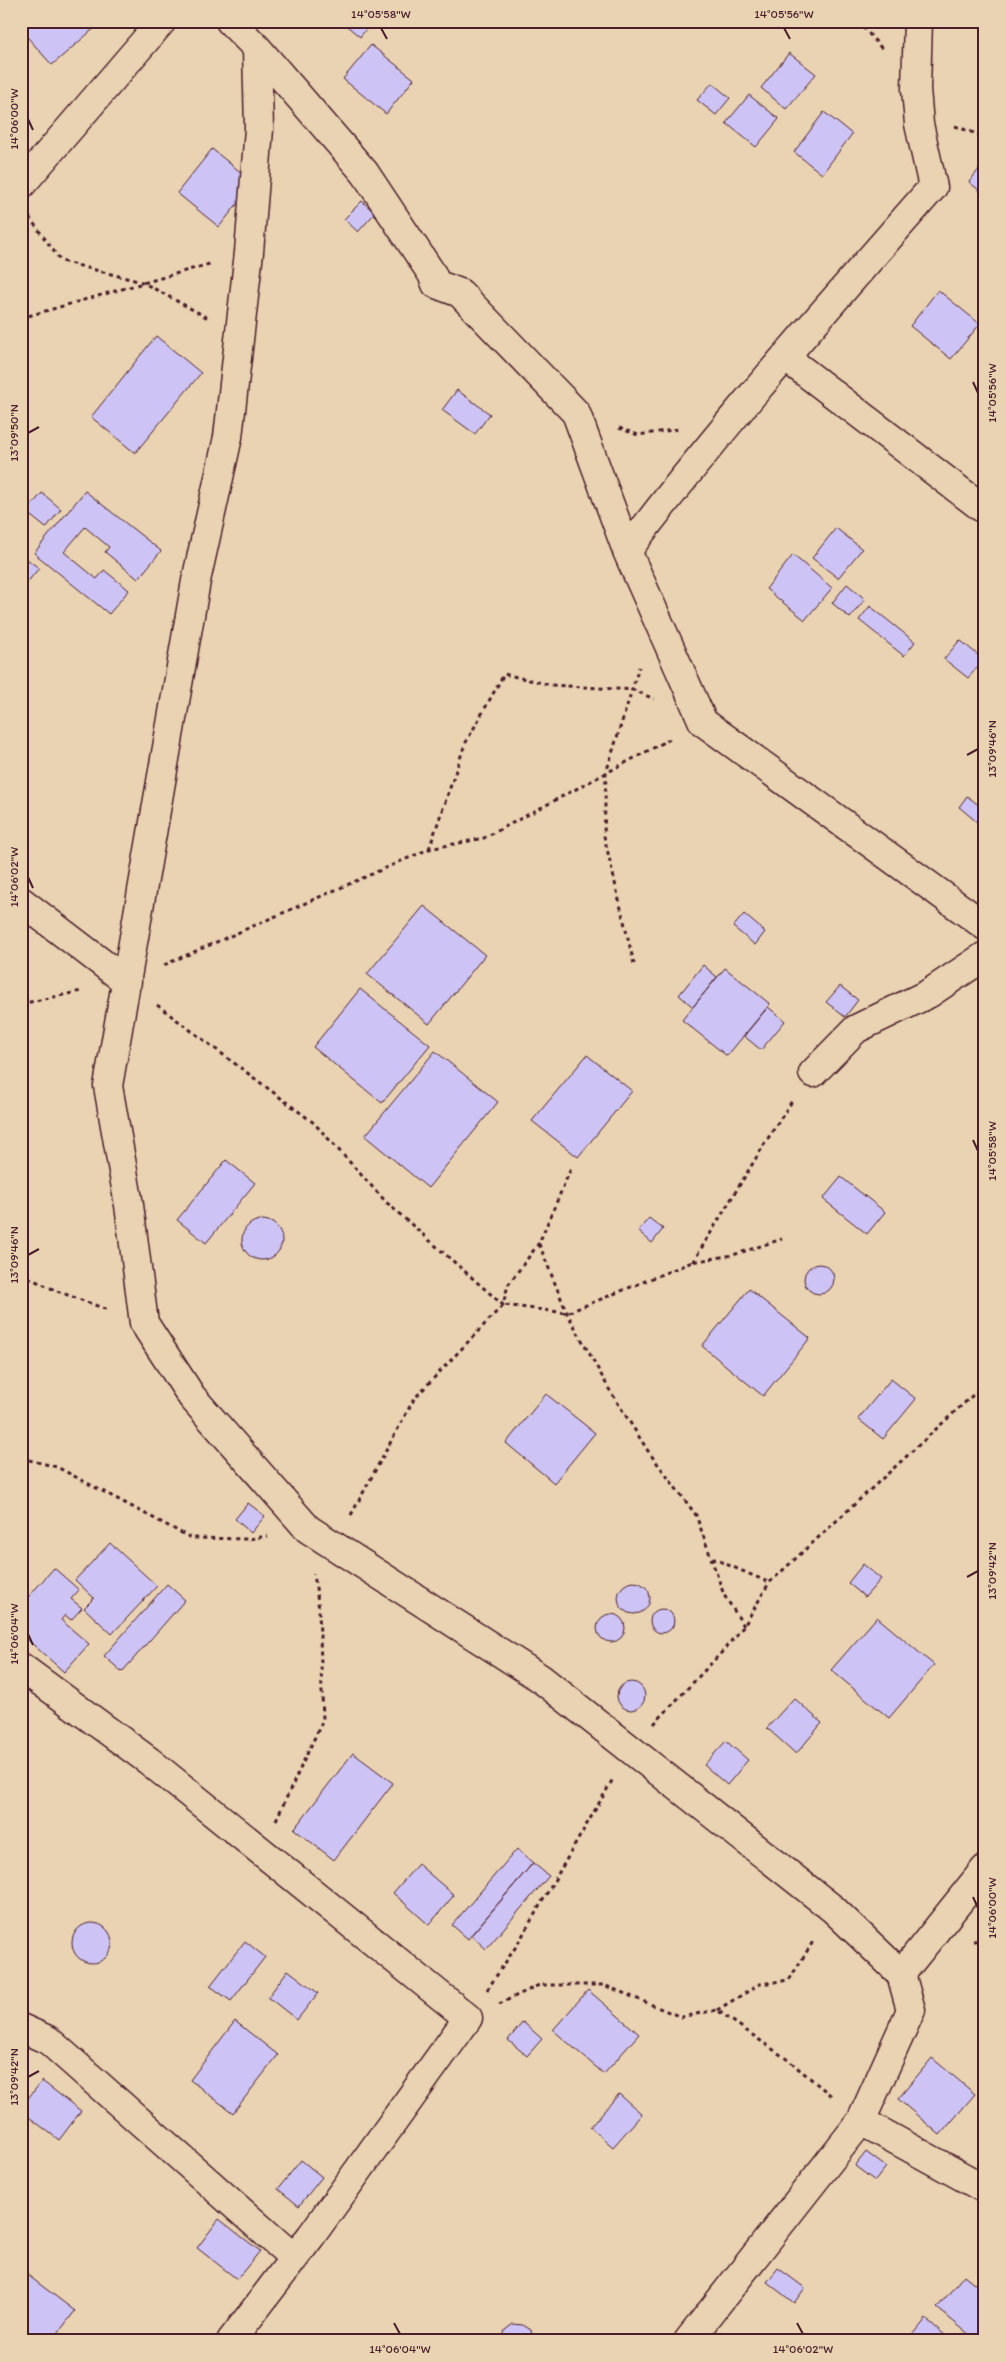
<svg xmlns="http://www.w3.org/2000/svg" width="1006" height="2362" font-family="Itim,sans-serif">
<rect width="100%" height="100%" fill="#e9d3b2"/>
<filter id="ink" filterUnits="userSpaceOnUse"><feTurbulence type="fractalNoise" baseFrequency=".02" numOctaves="2"/><feDisplacementMap in="SourceGraphic" scale="10" xChannelSelector="R" yChannelSelector="G"/><feConvolveMatrix kernelMatrix="1 2 1 2 8 2 1 2 1" color-interpolation-filters="sRGB"/></filter>
<g filter="url(#ink)">
<path fill="#cdc3f5" stroke="#4a1f2b" d="M 21,21 L 95,21 L 98,25 L 52,65 L 21,30 Z
M 341,21 L 372,21 L 360,37 Z
M 371,45 L 414,79 L 386,114 L 343,79 Z
M 789,53 L 816,74 L 786,109 L 761,88 Z
M 712,83 L 730,98 L 716,115 L 697,100 Z
M 749,95 L 779,119 L 756,147 L 726,123 Z
M 824,112 L 852,134 L 822,174 L 794,152 Z
M 212,149 L 254,183 L 219,227 L 177,193 Z
M 984,163 L 985,164 L 985,195 L 969,182 Z
M 362,201 L 375,213 L 358,232 L 344,219 Z
M 938,290 L 980,324 L 951,359 L 910,326 Z
M 156,336 L 201,373 L 135,453 L 91,417 Z
M 457,390 L 490,414 L 475,434 L 442,410 Z
M 85,491 L 161,551 L 138,579 L 105,552 L 109,547 L 85,527 L 64,552 L 97,579 L 104,570 L 129,590 L 109,614 L 34,553 Z
M 42,493 L 61,509 L 46,528 L 26,512 Z
M 836,528 L 862,549 L 838,578 L 812,558 Z
M 21,555 L 39,568 L 21,590 Z
M 793,555 L 832,588 L 805,620 L 766,589 Z
M 847,584 L 865,599 L 850,618 L 832,603 Z
M 870,606 L 915,642 L 904,656 L 859,620 Z
M 960,640 L 984,660 L 968,678 L 944,659 Z
M 967,796 L 985,810 L 977,822 L 959,807 Z
M 424,906 L 485,955 L 429,1024 L 367,974 Z
M 744,914 L 765,932 L 755,945 L 733,927 Z
M 703,965 L 717,977 L 693,1007 L 679,995 Z
M 725,968 L 770,1004 L 727,1056 L 682,1020 Z
M 840,986 L 858,1000 L 845,1017 L 826,1002 Z
M 360,989 L 430,1045 L 382,1103 L 313,1047 Z
M 768,1007 L 785,1021 L 761,1050 L 744,1036 Z
M 435,1051 L 498,1102 L 428,1188 L 365,1136 Z
M 587,1055 L 632,1091 L 578,1157 L 532,1121 Z
M 226,1160 L 255,1183 L 206,1243 L 177,1220 Z
M 841,1177 L 885,1212 L 867,1234 L 823,1199 Z
M 649,1218 L 663,1229 L 652,1243 L 638,1231 Z
M242 1240a20 20 0 1 1 40 0a20 20 0 1 1-40 0Z
M804 1279a15 15 0 1 1 30 0a15 15 0 1 1-30 0Z
M 749,1289 L 810,1338 L 763,1396 L 702,1346 Z
M 891,1379 L 916,1399 L 883,1439 L 858,1419 Z
M 546,1394 L 595,1433 L 554,1483 L 506,1443 Z
M 248,1503 L 265,1516 L 251,1533 L 235,1519 Z
M 110,1543 L 157,1586 L 112,1634 L 84,1608 L 94,1598 L 75,1580 Z
M 863,1564 L 881,1579 L 865,1597 L 848,1583 Z
M 54,1568 L 79,1590 L 71,1599 L 82,1608 L 71,1620 L 65,1615 L 61,1620 L 89,1644 L 64,1672 L 21,1634 L 21,1605 Z
M618 1598a16 16 0 1 1 32 0a16 16 0 1 1-32 0Z
M 167,1584 L 185,1600 L 122,1672 L 104,1656 Z
M650 1621a12 12 0 1 1 24 0a12 12 0 1 1-24 0Z
M597 1628a14 14 0 1 1 28 0a14 14 0 1 1-28 0Z
M 877,1617 L 934,1665 L 889,1718 L 831,1670 Z
M617 1696a14 14 0 1 1 28 0a14 14 0 1 1-28 0Z
M 794,1698 L 822,1723 L 796,1754 L 767,1728 Z
M 726,1741 L 748,1760 L 727,1785 L 704,1765 Z
M 353,1753 L 393,1783 L 334,1860 L 294,1829 Z
M 517,1849 L 533,1863 L 468,1939 L 452,1925 Z
M 533,1863 L 549,1876 L 486,1949 L 471,1935 Z
M 418,1864 L 454,1895 L 429,1925 L 393,1893 Z
M72 1943a20 20 0 1 1 40 0a20 20 0 1 1-40 0Z
M 245,1941 L 265,1957 L 231,2001 L 210,1986 Z
M 288,1970 L 318,1993 L 297,2020 L 268,1997 Z
M 588,1990 L 639,2034 L 604,2074 L 553,2030 Z
M 235,2021 L 278,2055 L 233,2113 L 190,2080 Z
M 523,2022 L 542,2039 L 527,2056 L 508,2040 Z
M 932,2058 L 975,2094 L 940,2135 L 898,2099 Z
M 42,2081 L 81,2111 L 59,2140 L 21,2111 L 21,2107 Z
M 619,2094 L 642,2114 L 613,2147 L 590,2127 Z
M 866,2152 L 886,2167 L 875,2181 L 855,2166 Z
M 301,2160 L 322,2177 L 299,2206 L 278,2189 Z
M 219,2219 L 260,2251 L 237,2279 L 197,2248 Z
M 778,2268 L 805,2288 L 794,2303 L 767,2282 Z
M 21,2270 L 75,2311 L 52,2341 L 21,2341 Z
M 964,2275 L 985,2292 L 984,2341 L 977,2341 L 937,2308 Z
M 926,2319 L 952,2341 L 908,2341 Z
M 513,2324 L 523,2325 L 531,2330 L 533,2341 L 502,2341 L 505,2330 Z"/>
<g fill="none" stroke-linecap="round" stroke-linejoin="round">
<g stroke="#4a1f2b" stroke-width="31">
<path id="minor" d="M 230,21 L 257,48 L 365,173 L 432,274 L 436,284 L 460,293 L 576,413 L 627,551 L 703,722 L 985,926
M 257,48 L 259,129 L 249,252 L 228,437 L 196,581 L 108,1086 L 129,1205 L 144,1323 L 192,1397 L 308,1529 L 540,1678 L 833,1909 L 901,1974 L 911,2010 L 861,2121 L 688,2341
M 21,185 L 162,21
M 785,357 L 985,510
M 627,551 C 723,424 829,306 933,187 L 919,124 L 916,89 L 918,21
M 21,901 L 127,982
M 813,1073 L 856,1029 L 928,994 L 985,956
M 21,1667 L 149,1761 L 468,2018 L 311,2236 L 231,2341
M 901,1974 L 985,1869
M 21,2028 L 48,2040 L 294,2258
M 861,2121 L 985,2189"/>
</g>
<path stroke="#4a1f2b" stroke-width="3" stroke-dasharray="4 4" stroke-linecap="butt" d="M 858,21 L 882,49
M 955,126 L 985,137
M 29,217 L 61,261 L 142,282 L 208,318
M 21,318 L 213,263
M 619,428 L 638,435 L 679,429
M 429,849 L 465,744 L 504,674 L 551,685 L 634,690 L 654,699
M 634,964 L 604,836 L 606,773 L 639,667
M 164,965 L 429,849 L 484,838 L 672,738
M 21,1004 L 82,991
M 157,1005 L 314,1123 L 387,1203 L 503,1305 L 508,1285 L 539,1243 L 572,1166
M 539,1244 L 567,1313 L 609,1389 L 648,1451 L 696,1515 L 724,1595 L 744,1626
M 693,1262 L 770,1135 L 792,1101
M 21,1274 L 57,1291 L 108,1310
M 21,1458 L 57,1467 L 191,1538 L 249,1539 L 267,1536
M 351,1515 L 414,1399 L 503,1305 L 567,1313 L 692,1262 L 733,1255 L 782,1239
M 712,1558 L 768,1582
M 654,1724 L 721,1653 L 744,1626 L 769,1583 L 985,1384
M 276,1820 L 323,1720 L 319,1609 L 314,1574
M 973,1941 L 985,1940
M 487,1990 L 517,1945 L 613,1779
M 499,2004 L 539,1985 L 604,1985 L 681,2017 L 717,2010 L 788,2060 L 834,2098
M 717,2010 L 760,1984 L 789,1980 L 814,1940"/>
<use href="#minor" stroke="#e9d3b2" stroke-width="28"/>
</g>
</g>
<path fill="none" stroke="#4a1f2b" stroke-width="2" d="M 381,28 L 387,39M 784,28 L 790,39M 28,119 L 33,130M 973,382 L 978,393M 28,433 L 39,427M 967,755 L 978,749M 28,877 L 33,888M 973,1140 L 978,1151M 28,1255 L 39,1249M 967,1577 L 978,1571M 28,1634 L 33,1645M 973,1897 L 978,1908M 28,2077 L 39,2071M 394,2323 L 400,2334M 797,2323 L 803,2334"/>
<rect width="1006" height="2362" fill="none" stroke="#e9d3b2" stroke-width="55"/>
<rect x="28" y="28" width="950" height="2306" fill="none" stroke="#4a1f2b" stroke-width="2"/>
<g font-size="12" text-anchor="middle" fill="#4a1f2b">
<text x="381" y="18">14°05'58"W</text>
<text x="784" y="18">14°05'56"W</text>
<text transform="translate(14 119) rotate(-90)" y="4">14°06'00"W</text>
<text transform="translate(992 393) rotate(-90)" y="4">14°05'56"W</text>
<text transform="translate(14 433) rotate(-90)" y="4">13°09'50"N</text>
<text transform="translate(992 749) rotate(-90)" y="4">13°09'46"N</text>
<text transform="translate(14 877) rotate(-90)" y="4">14°06'02"W</text>
<text transform="translate(992 1151) rotate(-90)" y="4">14°05'58"W</text>
<text transform="translate(14 1255) rotate(-90)" y="4">13°09'46"N</text>
<text transform="translate(992 1571) rotate(-90)" y="4">13°09'42"N</text>
<text transform="translate(14 1634) rotate(-90)" y="4">14°06'04"W</text>
<text transform="translate(992 1908) rotate(-90)" y="4">14°06'00"W</text>
<text transform="translate(14 2077) rotate(-90)" y="4">13°09'42"N</text>
<text x="400" y="2353">14°06'04"W</text>
<text x="803" y="2353">14°06'02"W</text>
</g>
</svg>
